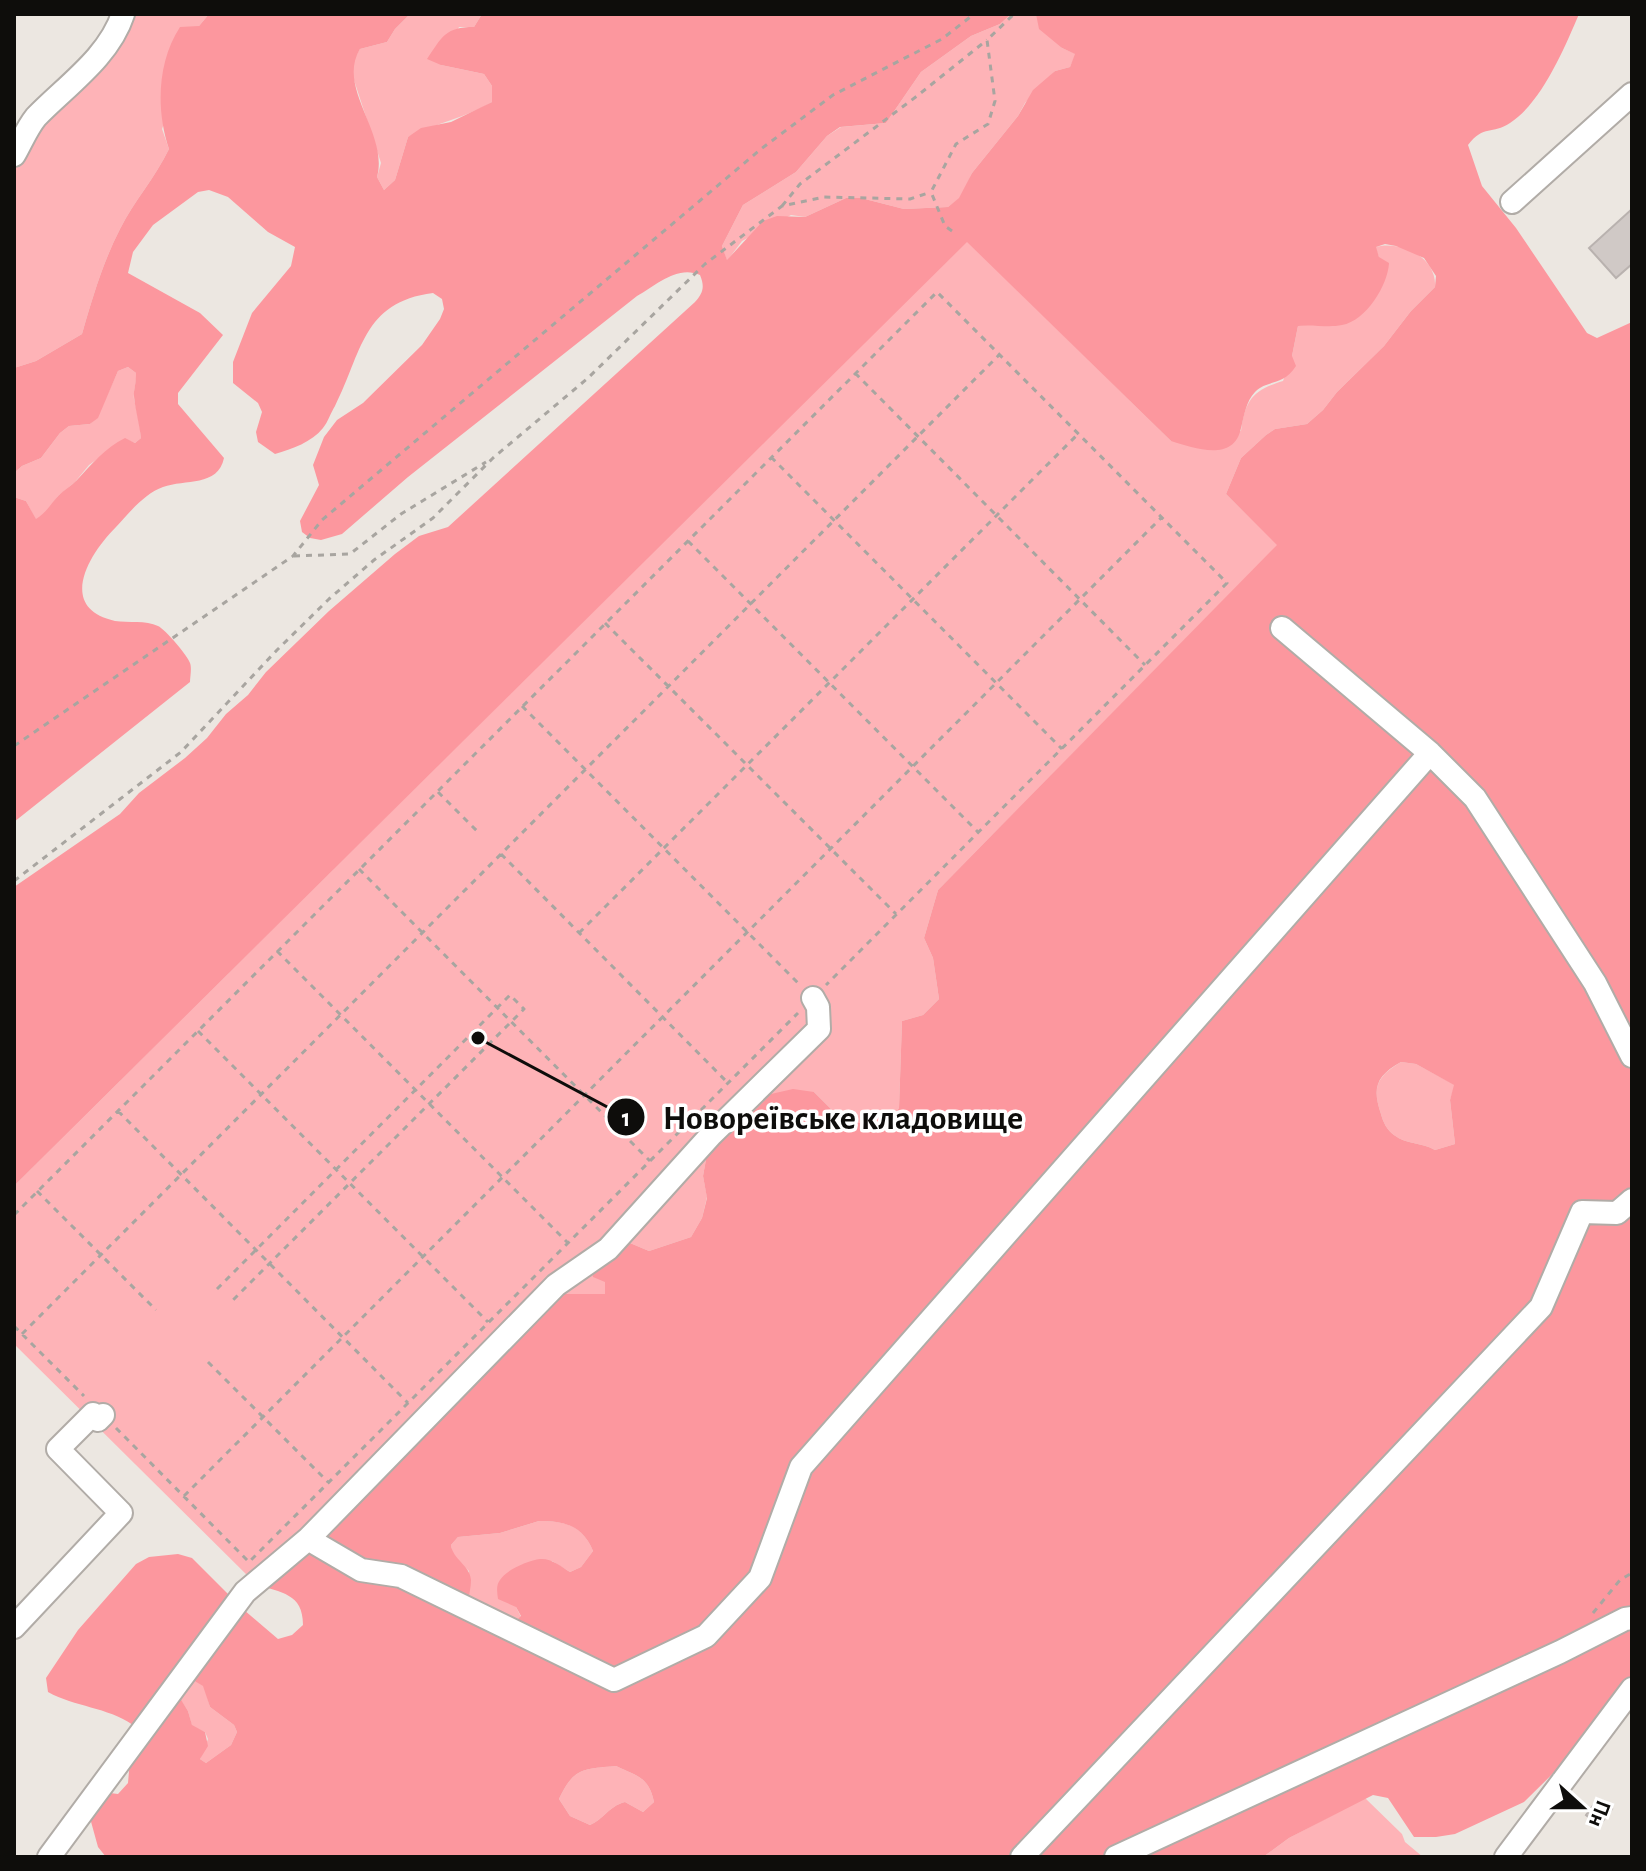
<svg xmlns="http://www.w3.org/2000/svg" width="1646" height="1871" font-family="'Alegreya Sans',sans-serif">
<rect width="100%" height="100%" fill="#ece7e1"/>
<path fill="#feb3b7" d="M 120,14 L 209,14 L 199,26 L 162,129 L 169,149 C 155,178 134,201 120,229 C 103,262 92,299 82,334 L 36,361 L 14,368 L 14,136 L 116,26 Z
M 410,14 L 482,14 L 474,27 L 459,27 L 441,65 L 484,74 L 492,86 L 492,102 C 465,118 436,123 408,137 L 395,180 L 384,190 L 377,177 L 381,163 L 353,77 L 352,62 L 360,49 L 387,42 L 395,29 Z
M 1011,14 L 1036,14 L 1062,48 L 1076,54 L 1070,67 L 1055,71 L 1025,103 L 1018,116 L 972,173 L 960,198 L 948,207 L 904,209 L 861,198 L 846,198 L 805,217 L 791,215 L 742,241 L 727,261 L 722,246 L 743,205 L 796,172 L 827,136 L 841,127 L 886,123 L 921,72 L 971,36 L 1000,24 Z
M 967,241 L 1171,441 L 1241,431 C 1245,400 1253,390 1283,381 L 1292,356 L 1298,326 C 1346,319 1343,337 1379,292 L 1379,257 L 1375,247 C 1401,240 1437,257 1435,287 L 1411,311 L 1384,346 L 1337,392 L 1323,410 L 1307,424 L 1275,429 L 1266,435 L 1241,458 L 1226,494 L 1278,545 L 938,890 L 924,938 L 933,958 L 939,999 L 923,1015 L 902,1021 L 899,1108 L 886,1126 L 843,1121 L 814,1092 L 739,1126 L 707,1154 L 703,1176 L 707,1197 L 702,1218 L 691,1237 L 649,1251 L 630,1243 L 605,1282 L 606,1294 L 561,1294 L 256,1584 L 14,1344 L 14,1186 Z
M 128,367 L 136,373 C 137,382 133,391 134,399 C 137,412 140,424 141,438 L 135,443 L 125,439 L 89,465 L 75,482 L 58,496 L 45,514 L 36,520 L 26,501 L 14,497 L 14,473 L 22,466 L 41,458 L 60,433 L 69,426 L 90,424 L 97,418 L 118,371 Z
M 1401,1062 L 1416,1064 L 1455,1085 L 1450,1100 L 1455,1144 L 1435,1150 C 1422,1142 1407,1145 1394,1135 C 1387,1130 1383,1122 1381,1114 C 1372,1088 1376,1077 1401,1062 Z
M 539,1521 C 566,1521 583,1526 593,1551 L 581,1567 L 570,1572 L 552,1561 L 516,1607 L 521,1617 L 513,1624 L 468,1602 L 469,1571 L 453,1556 L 451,1545 L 458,1537 L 500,1533 Z
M 191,1679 L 204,1686 L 210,1707 L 234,1725 L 237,1732 L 231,1745 L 206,1763 L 200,1759 L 208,1739 L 205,1732 L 192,1726 L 188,1711 L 171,1685 Z
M 616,1766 C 637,1776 649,1777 654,1802 L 643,1812 L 625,1802 C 609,1806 604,1819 590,1825 L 570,1816 L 559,1799 C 574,1767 584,1769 616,1766 Z
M 1365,1798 L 1402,1834 L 1405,1842 L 1423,1857 L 1263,1857 L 1289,1838 Z"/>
<path fill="#fc979e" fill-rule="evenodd" d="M 209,14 L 410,14 L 395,29 L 387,42 L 360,49 C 336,88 389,133 377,177 L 384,190 L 395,180 L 408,137 L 421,128 L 451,122 L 492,102 L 492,86 L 484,74 L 441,65 L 427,59 C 442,37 445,27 474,27 L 482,14 L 1011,14 L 1000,24 L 971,36 L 921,72 L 886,123 L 840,127 L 827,136 L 796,172 L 743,205 L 722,246 L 727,260 L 763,221 L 777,216 L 805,217 L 846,198 L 861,198 L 904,209 L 948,207 L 959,198 L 972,173 L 1018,116 L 1033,90 L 1055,71 L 1070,67 L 1075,54 L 1062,48 L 1039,29 L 1036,14 L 1579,14 C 1564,49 1542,102 1510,123 C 1492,135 1484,124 1468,145 L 1482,186 L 1516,228 L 1587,333 L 1597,338 L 1632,322 L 1632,1680 L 1590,1737 L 1524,1802 L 1455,1834 L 1436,1837 L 1414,1837 L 1388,1798 L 1373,1795 L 1289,1838 L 1263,1857 L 106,1857 L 98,1847 L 90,1818 L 102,1792 L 118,1794 L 128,1783 L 133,1725 C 107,1707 75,1707 48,1692 L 46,1678 L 78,1630 L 136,1564 L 149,1557 L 178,1554 L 192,1558 L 244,1610 L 278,1639 L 292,1635 L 303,1625 C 303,1593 281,1593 256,1584 L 561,1294 L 605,1294 L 605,1282 L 593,1277 L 591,1255 L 608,1241 L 630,1243 L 649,1251 L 691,1237 L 702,1218 L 707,1198 L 703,1176 L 707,1154 L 739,1126 L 771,1094 L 793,1089 L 814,1092 L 843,1121 L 886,1126 L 899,1108 L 902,1021 L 923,1015 L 939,999 L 933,958 L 924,938 L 938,890 L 1277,545 L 1226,494 L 1241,458 L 1266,435 L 1275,429 L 1307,424 L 1323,410 L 1337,392 L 1384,346 L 1411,311 L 1435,287 L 1436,276 L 1424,258 L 1396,246 L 1385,244 L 1376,247 L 1379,257 L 1389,263 C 1388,285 1366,321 1342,325 C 1328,328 1312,324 1298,326 L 1292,356 L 1296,366 C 1282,387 1268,379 1255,392 C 1246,401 1244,416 1241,428 C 1234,463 1194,448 1171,441 L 967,242 L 14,1186 L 14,887 L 120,814 L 139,793 L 185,758 L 207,738 L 226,714 L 248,695 L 266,672 L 329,611 L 395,554 L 419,536 L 448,527 L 695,302 C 703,293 705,287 700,275 C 677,265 657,285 637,296 L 408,477 L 342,534 L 321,540 L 310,538 L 302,532 L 300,521 L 319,485 L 313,465 L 324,437 L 337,420 L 363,403 L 422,345 L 440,319 L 444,309 L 442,299 L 433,293 C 362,302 362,353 335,406 C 331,412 328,422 323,428 C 312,442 292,449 275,454 L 258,442 L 256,432 L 262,412 L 258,403 L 233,383 L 233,362 L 252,313 L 291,266 L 295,247 L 268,232 L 228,197 L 209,190 L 198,192 L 153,225 L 133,252 L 128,273 L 200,313 L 223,335 L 178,393 L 178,404 L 224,458 C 218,487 185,479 163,487 C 145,493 128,514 116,527 C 88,555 57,608 115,621 C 128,623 146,620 158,626 C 165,629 188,656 190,663 C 192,668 190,677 190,682 L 14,822 L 14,497 L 26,501 L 36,519 C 46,513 50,505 58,496 C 64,490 71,486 77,480 C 92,464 105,448 125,438 L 135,443 L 141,438 C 140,426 133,400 134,392 C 135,385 136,381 136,373 L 128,367 L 118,371 L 98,418 L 90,424 L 69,426 L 60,433 L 41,458 L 22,466 L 14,473 L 14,368 L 36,361 L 82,334 C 92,299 103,262 120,229 C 134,201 155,178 169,149 C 156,111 157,62 180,27 L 199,26 ZM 1401,1062 L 1416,1064 L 1454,1085 L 1450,1100 L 1455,1144 L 1435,1150 C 1422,1142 1407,1145 1394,1135 C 1387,1130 1383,1122 1381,1114 C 1372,1088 1376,1076 1401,1062 ZM 539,1521 C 565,1521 583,1526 593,1551 L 581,1567 L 570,1572 C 561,1566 551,1558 540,1559 C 529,1560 506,1570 500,1580 C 496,1585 497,1592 498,1599 L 516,1607 L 521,1616 L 513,1624 L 468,1602 C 469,1595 471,1587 471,1580 C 470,1565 453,1560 451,1545 L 458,1537 L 500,1533 ZM 191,1679 L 203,1686 L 210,1707 L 234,1725 L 237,1732 L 231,1745 L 206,1763 L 200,1759 L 208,1746 L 205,1732 L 192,1725 L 188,1711 L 172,1685 ZM 616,1766 C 637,1776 649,1777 654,1802 L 643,1812 L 625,1802 C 609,1806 604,1819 590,1825 L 570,1816 L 559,1799 C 574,1767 584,1769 616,1766 Z"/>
<path fill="#d0c9c6" stroke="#b9b2af" stroke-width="2" d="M 1632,209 L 1632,264 L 1616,278 L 1589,248 Z
M 1598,1799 L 1612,1809 L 1599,1826 L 1586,1815 Z"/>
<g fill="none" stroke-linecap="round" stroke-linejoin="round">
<g stroke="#b1aca7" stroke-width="26">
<path id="minor" d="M 14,155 C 21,143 27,128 36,117 C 66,86 109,57 123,14
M 1512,202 L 1632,94
M 1282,628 L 1430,753 L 1475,798 L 1595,983 L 1632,1056
M 813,998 L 818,1007 L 819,1029 L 711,1135 L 608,1249 L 556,1285 L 308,1539 L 361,1570 L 401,1576 L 614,1680 L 706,1636 L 760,1578 L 801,1467 L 1430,753
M 14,1627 L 121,1513 L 58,1449 L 93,1414 L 98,1420 L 103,1415
M 49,1857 L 245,1592 L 308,1539
M 1022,1857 L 1541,1307 L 1582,1212 L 1617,1213 L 1632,1200
M 1116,1857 L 1560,1652 L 1625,1619 L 1632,1618
M 1506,1857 L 1632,1689"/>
</g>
<path stroke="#a8a5a0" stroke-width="3" stroke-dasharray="6 6" stroke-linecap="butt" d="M 782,206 L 800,184 L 917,96 L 987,40
M 952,231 L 945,226 L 931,192 L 956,144 L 988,124 L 995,101 L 987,40 L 1014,14
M 855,373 L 1145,665
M 771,457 L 1062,749
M 688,541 L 978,832
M 294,556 L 350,554 L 401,514 L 486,462
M 605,623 L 896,914
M 522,706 L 799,984
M 14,746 L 293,556 L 322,520 L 761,149 L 833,95 L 942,39 L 974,14
M 438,792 L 478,832
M 501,854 L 728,1083
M 359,869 L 650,1161
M 14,881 L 181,752 L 277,650 L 329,599 L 374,560 L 433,518 L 493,458 L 588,378 L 705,264 L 782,206 L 824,197 L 910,199 L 931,192
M 579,933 L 1078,434
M 277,951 L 568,1243
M 198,1031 L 488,1322
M 118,1111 L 408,1403
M 37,1191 L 156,1310
M 14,1215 L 937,292 L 1227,583 L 826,985
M 217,1289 L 510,995 L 524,1009 L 230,1303
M 14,1326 L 84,1396
M 22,1334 L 999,355
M 208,1362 L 328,1482
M 116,1428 L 249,1562 L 798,1013
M 184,1496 L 1161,518
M 1593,1613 L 1620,1580 L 1632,1573"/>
<use href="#minor" stroke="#fff" stroke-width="22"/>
</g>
<path fill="none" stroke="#0e0d0b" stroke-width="3" d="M478 1038L626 1117"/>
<g fill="#0e0d0b" stroke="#fff" stroke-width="3">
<circle cx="478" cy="1038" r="8"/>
<circle cx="626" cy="1117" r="20"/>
</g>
<g font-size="24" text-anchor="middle" font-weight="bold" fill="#fff">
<text x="626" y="1126">1</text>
</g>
<g font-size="34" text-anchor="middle" font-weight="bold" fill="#0e0d0b" stroke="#fff" stroke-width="7" stroke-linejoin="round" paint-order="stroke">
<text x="843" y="1129">Новореївське кладовище</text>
</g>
<rect width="1646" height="1871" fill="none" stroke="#0e0d0b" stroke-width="32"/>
<g transform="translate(1582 1807) rotate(111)" stroke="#ffffff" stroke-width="6" paint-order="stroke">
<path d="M0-6L14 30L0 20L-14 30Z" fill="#0e0d0b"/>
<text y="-12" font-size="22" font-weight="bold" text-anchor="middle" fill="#0e0d0b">Пн</text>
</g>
</svg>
